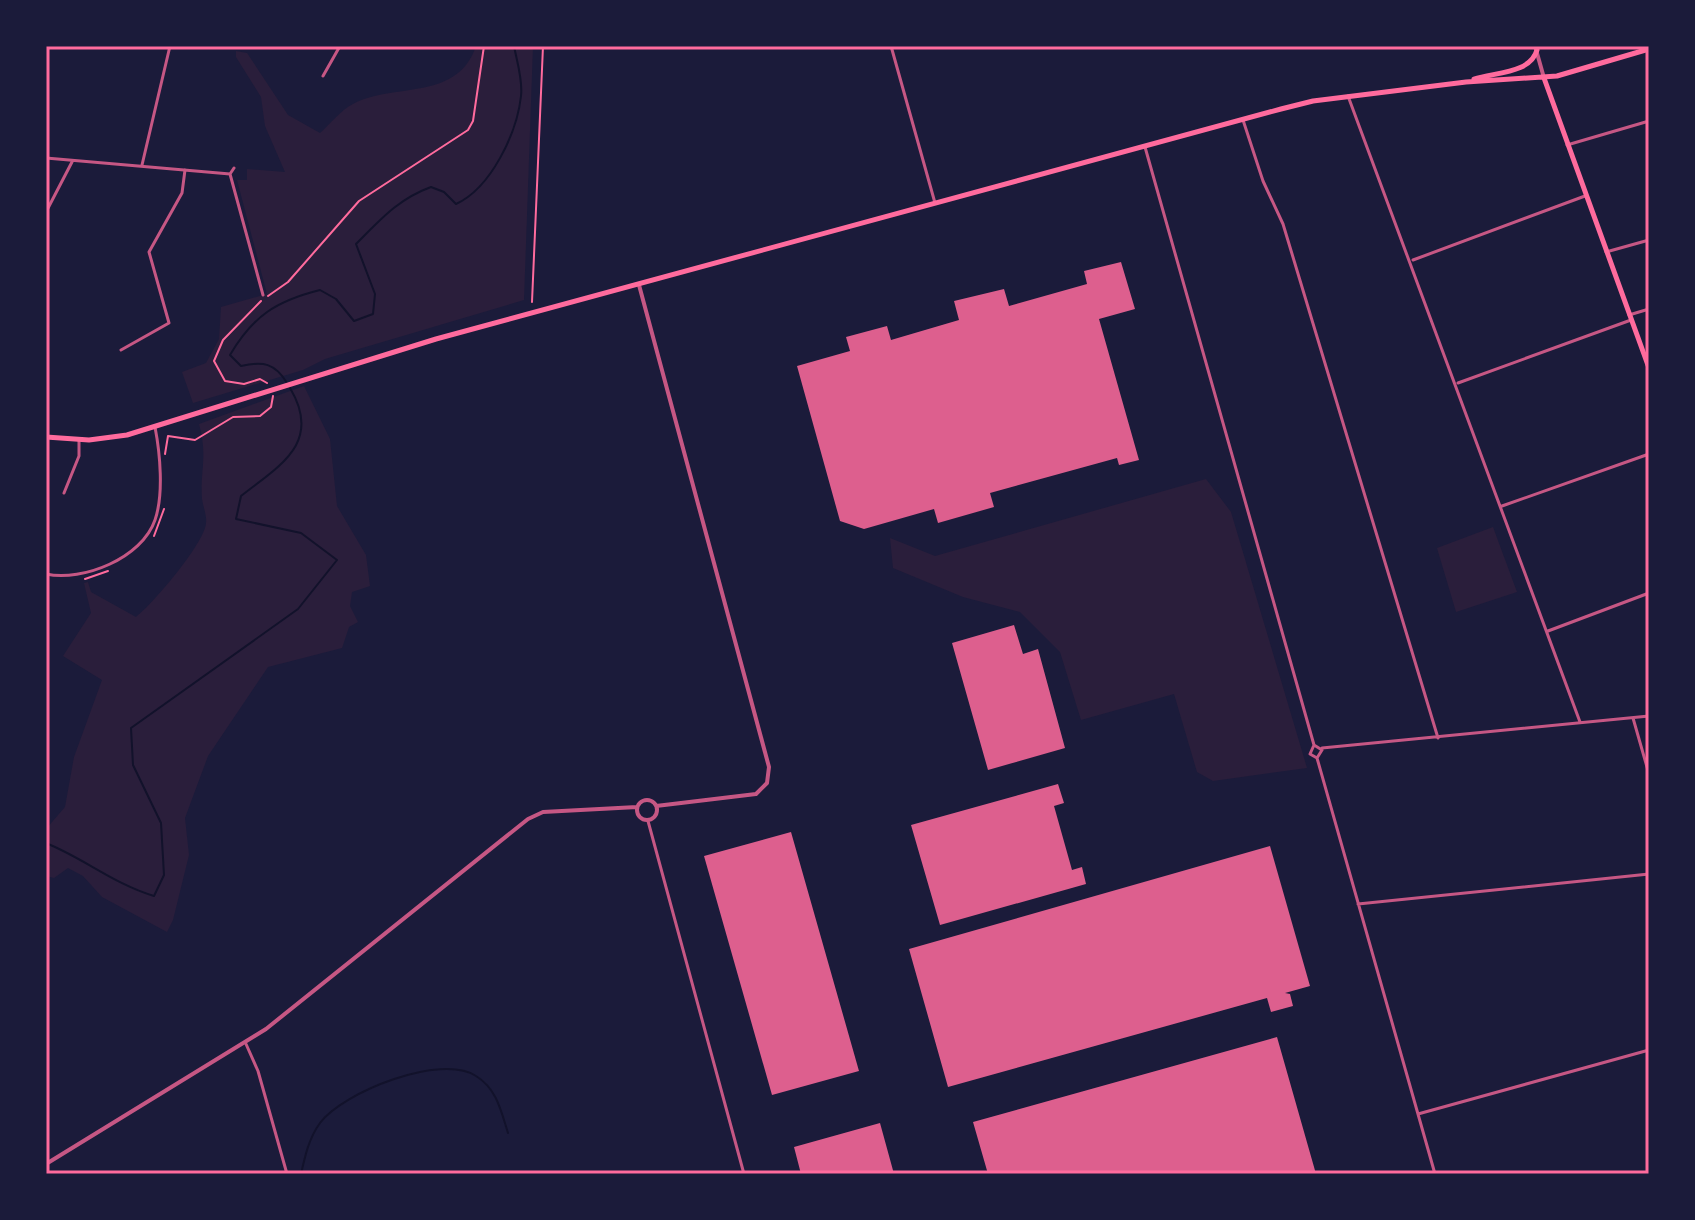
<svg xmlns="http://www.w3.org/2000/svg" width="1695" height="1220" font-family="Lato,sans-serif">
<rect width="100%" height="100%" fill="#1b1b3a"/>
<path fill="#2a1e3b" d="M 476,46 L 533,46 L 524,300 L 325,359 L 303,370 L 193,403 L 182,372 L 206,363 L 219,339 L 221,307 L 267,294 L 237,180 L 247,180 L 247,169 L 285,172 L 265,126 L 261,97 L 236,57 L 236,51 L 247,53 L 288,115 L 320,133 C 330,124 341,110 353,104 C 395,82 457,102 476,46 Z
M 304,386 L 330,439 L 337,506 L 366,555 L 370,586 L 352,592 L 350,606 L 358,622 L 349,627 L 342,648 L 268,667 L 208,756 L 185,818 L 189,855 L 173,920 L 167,932 L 102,897 L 83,876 L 68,868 L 54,878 L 46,876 L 46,829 L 65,807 L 74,757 L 102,680 L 63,656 L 91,613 L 84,583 L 88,582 L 91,592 L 136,617 C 151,606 205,543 206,523 C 207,515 203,507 202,499 C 200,469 208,457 199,424 Z
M 1206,479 L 1231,512 L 1307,768 L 1213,781 L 1197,772 L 1174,694 L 1081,720 L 1060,652 L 1020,612 L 963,597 L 893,568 L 890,538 L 935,556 Z
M 1493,527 L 1517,592 L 1456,612 L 1437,548 Z"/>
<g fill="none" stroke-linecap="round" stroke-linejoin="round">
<path stroke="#12122b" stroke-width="2" d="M 287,383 C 275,363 263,361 241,366 L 230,355 C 253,316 276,301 320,290 L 336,299 L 354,321 L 373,314 L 375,294 L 356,244 C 380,220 398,199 431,187 L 444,192 L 456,204 C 491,188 517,133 521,96 C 523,80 517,62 514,46
M 46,843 C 85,859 114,884 154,896 L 164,875 L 161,823 L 133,765 L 131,728 L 298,609 L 337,560 L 301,533 L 236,519 L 241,496 C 279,466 323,443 290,388
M 301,1174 C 305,1156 309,1138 320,1123 C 343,1092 441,1053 476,1076 C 497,1089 501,1111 508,1133"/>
</g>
<path fill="#dd5f8e" d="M 1121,262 L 1135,309 L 1099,319 L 1139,460 L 1119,465 L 1117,458 L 990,493 L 994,507 L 938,523 L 934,509 L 864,529 L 840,521 L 797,366 L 850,351 L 846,337 L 887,326 L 891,340 L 959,320 L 954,301 L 1004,289 L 1009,306 L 1087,284 L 1084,271 Z
M 1014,625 L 1023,654 L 1038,649 L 1065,748 L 988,770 L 952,643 Z
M 1058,784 L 1064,803 L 1054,806 L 1072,870 L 1082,867 L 1086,884 L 940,925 L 911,825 Z
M 791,832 L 859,1071 L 772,1095 L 704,856 Z
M 1270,846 L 1310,986 L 1285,993 L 1290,994 L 1293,1006 L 1271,1012 L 1267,998 L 948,1087 L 909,949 Z
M 1277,1037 L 1316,1174 L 988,1174 L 973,1122 Z
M 880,1123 L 894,1174 L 801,1174 L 794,1147 Z"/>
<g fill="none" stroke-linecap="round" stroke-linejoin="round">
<path stroke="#ff6b9d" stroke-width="2" d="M 268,296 L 288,282 L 359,201 L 468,130 L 473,121 L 484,46
M 261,301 L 223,340 L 214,361 L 225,381 L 244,384 L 260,379 L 267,383
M 532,302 L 543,46
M 165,454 L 168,436 L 195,440 L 233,417 L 260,416 L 271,407 L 273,396
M 154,536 L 164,509
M 85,579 L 108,571"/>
<path stroke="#c65784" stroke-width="3" d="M 360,46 L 386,46
M 891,46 L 935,203
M 323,76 L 340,46
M 1348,96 L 1580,722
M 1243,120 L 1263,181 L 1283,224 L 1438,738
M 1567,145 L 1649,121
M 1145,147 L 1314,745
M 46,158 L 230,174 L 234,168
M 142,165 L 170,46
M 230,174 L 263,295
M 46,212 L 72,162
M 1606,252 L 1649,240
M 1413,260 L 1585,196
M 1629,315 L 1649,309
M 121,350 L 169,323 L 149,252 L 182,193 L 185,170
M 1458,383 L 1631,320
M 64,493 L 79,456 L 79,440
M 1502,506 L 1649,454
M 46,574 C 83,582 142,558 155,520 C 164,494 160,453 155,427
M 1548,631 L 1649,593
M 1633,718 L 1649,774
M 1322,748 L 1649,716
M 1317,758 L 1322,750 L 1314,745 L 1310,754 L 1317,758 L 1435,1174
M 648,821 L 744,1174
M 1358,904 L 1649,874
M 246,1044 L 258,1071 L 287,1174
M 1418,1114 L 1649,1050"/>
<path stroke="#c65784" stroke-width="4" d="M 1535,46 L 1544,78
M 639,285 L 769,767 L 767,783 L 756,794 L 656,806
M637 810a10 10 0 1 1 20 0a10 10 0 1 1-20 0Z
M 46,1164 L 266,1029 L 528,819 L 543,812 L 637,807"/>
<path stroke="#ff6b9d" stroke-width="5" d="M 1544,78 L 1649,368
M 1474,79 C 1495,72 1530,74 1537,50
M 46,437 L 89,440 L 127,435 L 436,339 L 1281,109 L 1313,101 L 1466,82 L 1557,76 L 1649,49"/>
</g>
<rect width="1695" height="1220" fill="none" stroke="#1b1b3a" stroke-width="96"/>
<rect x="48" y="48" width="1599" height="1124" fill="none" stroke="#ff6b9d" stroke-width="3"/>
</svg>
